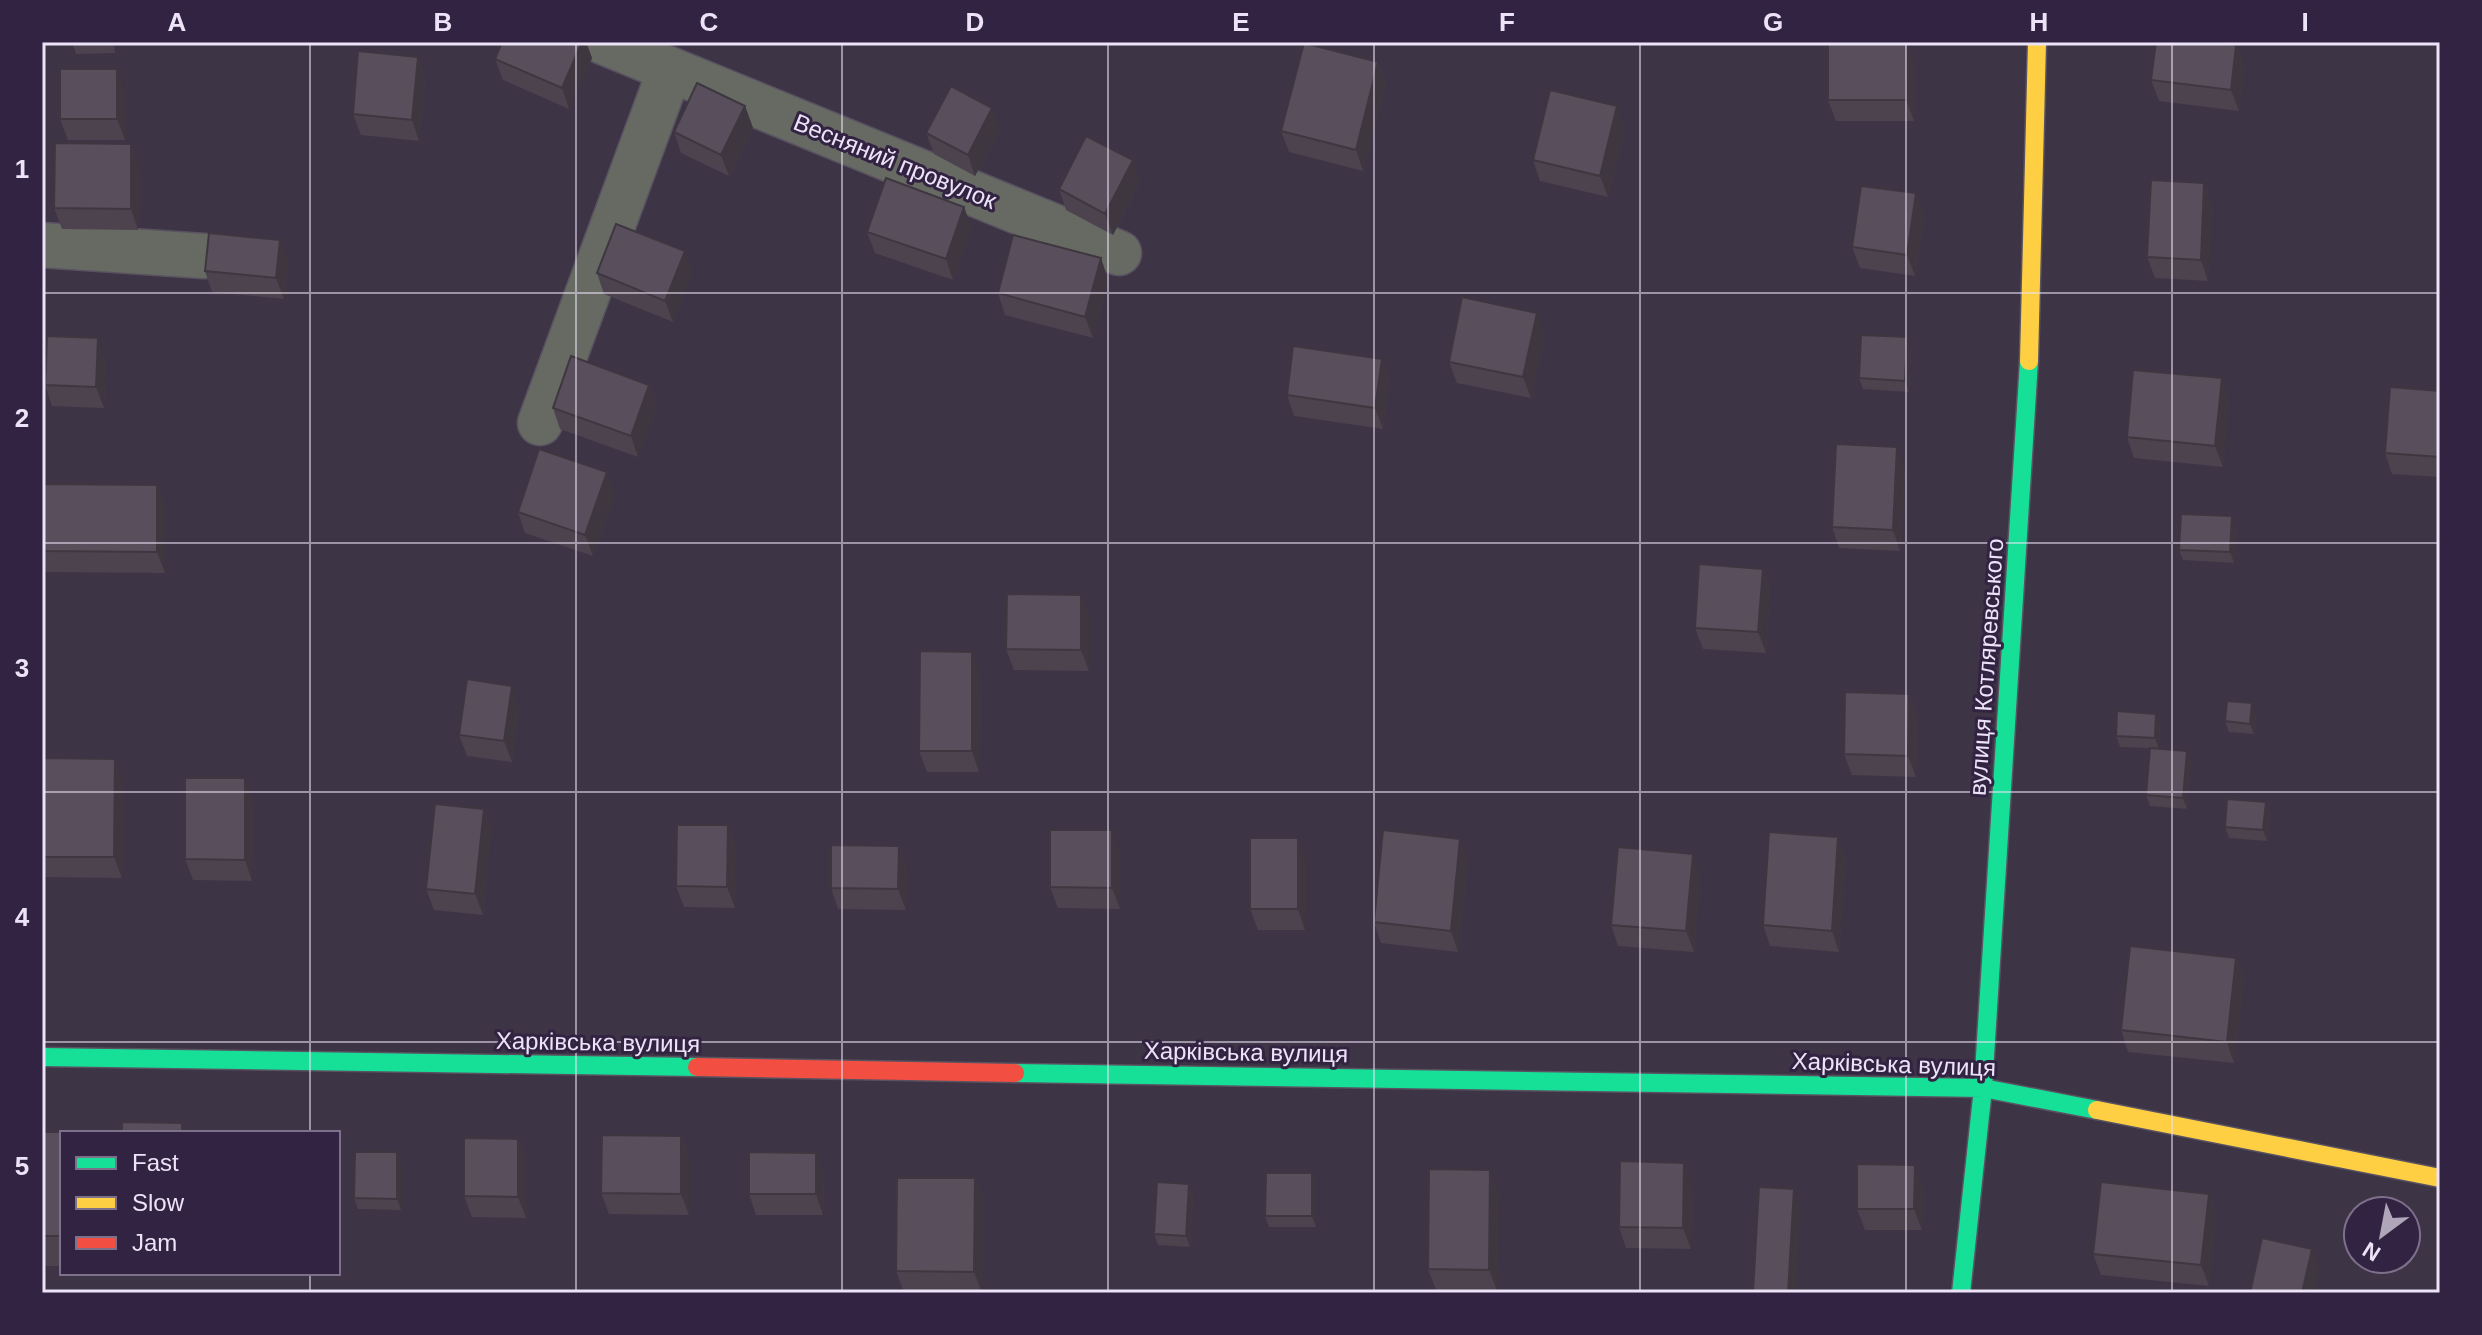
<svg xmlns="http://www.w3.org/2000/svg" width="2482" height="1335" font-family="Helvetica,sans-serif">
<rect width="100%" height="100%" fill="#3d3446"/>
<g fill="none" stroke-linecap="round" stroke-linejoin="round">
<g stroke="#595261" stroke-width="47">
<path id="street" d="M 603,42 L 1119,253
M 42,245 L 204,256
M 540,423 L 670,70"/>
</g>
<g stroke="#595261" stroke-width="21">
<path id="fast" d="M 42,1057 L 697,1067
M 1015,1073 L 1983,1088 L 2097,1110
M 1961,1293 L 1983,1088 L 2029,361"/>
</g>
<g stroke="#595261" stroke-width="21">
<path id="slow" d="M 2029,361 L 2037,42
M 2097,1110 L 2440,1178"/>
</g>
<g stroke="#595261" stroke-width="21">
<path id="jam" d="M 697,1067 L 1015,1073"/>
</g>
<use href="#street" stroke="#676a62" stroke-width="44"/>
<use href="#fast" stroke="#16e098" stroke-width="18"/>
<use href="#slow" stroke="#ffcf43" stroke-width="18"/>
<use href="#jam" stroke="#f24e42" stroke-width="18"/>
</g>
<path fill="#4c434f" d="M 72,42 L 114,42 L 115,53 L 76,54 Z
M 502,42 L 586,42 L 592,58 L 569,109 L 503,80 L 495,59 Z
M 2236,45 L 2244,66 L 2239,111 L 2159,101 L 2151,80 Z
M 418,57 L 425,78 L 419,141 L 361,135 L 353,114 Z
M 1378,62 L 1386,83 L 1363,171 L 1289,152 L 1281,131 Z
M 1914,64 L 1914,121 L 1836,121 L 1828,100 Z
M 125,90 L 125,140 L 68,140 L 60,119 Z
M 745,106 L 753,128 L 729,176 L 681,153 L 674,132 Z
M 1625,127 L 1608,197 L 1540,181 L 1533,160 Z
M 1000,129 L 975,176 L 934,154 L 926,133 Z
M 139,165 L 138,230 L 62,229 L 54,208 Z
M 1140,181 L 1113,235 L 1066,210 L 1059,189 Z
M 2204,183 L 2212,204 L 2208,281 L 2155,278 L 2147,257 Z
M 1924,215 L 1915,276 L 1860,268 L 1852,247 Z
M 972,228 L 953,280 L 875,253 L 867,232 Z
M 685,251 L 693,272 L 673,322 L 604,294 L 597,273 Z
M 288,261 L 284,299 L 212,292 L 205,271 Z
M 1108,279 L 1093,338 L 1005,315 L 998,293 Z
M 1545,334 L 1531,398 L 1457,383 L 1449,362 Z
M 1911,348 L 1909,392 L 1863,389 L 1859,378 Z
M 106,359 L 104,408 L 52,406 L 45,385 Z
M 1382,359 L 1389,380 L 1383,429 L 1294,416 L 1287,395 Z
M 649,385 L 657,406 L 638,457 L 560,429 L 553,408 Z
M 2440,391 L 2440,477 L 2392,474 L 2385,453 Z
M 2229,399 L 2223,467 L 2134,458 L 2127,437 Z
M 1905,468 L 1900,551 L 1839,548 L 1832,527 Z
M 42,484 L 157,485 L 165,506 L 165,573 L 42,572 Z
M 615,494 L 593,556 L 525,533 L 518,512 Z
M 2236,527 L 2234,563 L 2183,560 L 2179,550 Z
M 1763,569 L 1770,590 L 1766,653 L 1703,649 L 1695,628 Z
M 1089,616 L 1089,671 L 1014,670 L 1006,649 Z
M 980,673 L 979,772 L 927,772 L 919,751 Z
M 1909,694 L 1917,715 L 1916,777 L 1852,775 L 1844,754 Z
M 519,707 L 512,762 L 467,756 L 459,735 Z
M 2256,714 L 2254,734 L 2229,732 L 2225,721 Z
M 2160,724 L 2159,749 L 2187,751 L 2191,762 L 2187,809 L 2150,806 L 2146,795 L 2150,748 L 2120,747 L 2116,736 Z
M 42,758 L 122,780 L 122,878 L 42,877 Z
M 253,799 L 252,881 L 193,880 L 185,859 Z
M 2266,802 L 2270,813 L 2267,841 L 2229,838 L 2225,827 Z
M 484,809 L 491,830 L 483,915 L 434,910 L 426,889 Z
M 728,825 L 735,846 L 735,908 L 684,907 L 676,886 Z
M 899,846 L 906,867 L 906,910 L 838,909 L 831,888 Z
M 1120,851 L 1120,909 L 1058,908 L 1050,887 Z
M 1846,858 L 1839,952 L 1770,946 L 1763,925 Z
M 1306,859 L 1305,930 L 1258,930 L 1250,909 Z
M 1468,860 L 1458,952 L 1381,943 L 1374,922 Z
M 1700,875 L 1694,952 L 1618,946 L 1611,925 Z
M 2236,958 L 2244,979 L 2234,1063 L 2128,1052 L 2121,1030 Z
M 42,1132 L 62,1133 L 62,1266 L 42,1266 Z
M 681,1136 L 689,1157 L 689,1215 L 609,1214 L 601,1193 Z
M 518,1139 L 526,1160 L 526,1218 L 472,1217 L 464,1196 Z
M 397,1152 L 401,1163 L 401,1210 L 358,1209 L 354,1198 Z
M 1312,1173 L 1316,1184 L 1316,1227 L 1269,1227 L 1265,1216 Z
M 824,1174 L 823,1215 L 756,1215 L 749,1194 Z
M 975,1178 L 983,1199 L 982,1293 L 904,1292 L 896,1271 Z
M 1692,1184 L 1691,1249 L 1626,1248 L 1619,1227 Z
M 1923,1186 L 1922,1230 L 1865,1230 L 1857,1209 Z
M 1498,1191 L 1497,1291 L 1436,1290 L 1428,1269 Z
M 1193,1194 L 1190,1247 L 1158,1245 L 1154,1234 Z
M 2209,1194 L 2216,1215 L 2209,1286 L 2101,1275 L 2093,1254 Z"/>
<path fill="#3e3740" d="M 582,42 L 586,42 L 592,58 L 569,109 L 562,88 Z
M 1907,43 L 1914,64 L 1914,121 L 1906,100 Z
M 2236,45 L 2244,66 L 2239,111 L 2231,90 Z
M 418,57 L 425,78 L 419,141 L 412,120 Z
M 1378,62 L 1386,83 L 1363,171 L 1356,150 Z
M 117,69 L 125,90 L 125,140 L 117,119 Z
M 745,106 L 753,128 L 729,176 L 721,155 Z
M 1617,106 L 1625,127 L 1608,197 L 1600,176 Z
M 992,108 L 1000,129 L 975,176 L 968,155 Z
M 131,144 L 139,165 L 138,230 L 131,209 Z
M 1133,160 L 1140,181 L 1113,235 L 1105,214 Z
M 2204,183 L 2212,204 L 2208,281 L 2201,260 Z
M 1916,193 L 1924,215 L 1915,276 L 1907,255 Z
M 964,207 L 972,228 L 953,280 L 946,259 Z
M 280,240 L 288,261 L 284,299 L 276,278 Z
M 685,251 L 693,272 L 673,322 L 665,301 Z
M 1101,258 L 1108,279 L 1093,338 L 1085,317 Z
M 1537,313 L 1545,334 L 1531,398 L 1523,377 Z
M 1907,337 L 1911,348 L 1909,392 L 1905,381 Z
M 98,338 L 106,359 L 104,408 L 96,387 Z
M 1382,359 L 1389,380 L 1383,429 L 1375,408 Z
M 2222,378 L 2229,399 L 2223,467 L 2215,446 Z
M 649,385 L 657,406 L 638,457 L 631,436 Z
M 1897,447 L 1905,468 L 1900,551 L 1893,530 Z
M 607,472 L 615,494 L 593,556 L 585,535 Z
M 157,485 L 165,506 L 165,573 L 157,552 Z
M 2232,516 L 2236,527 L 2234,563 L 2230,552 Z
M 1763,569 L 1770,590 L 1766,653 L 1758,632 Z
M 1081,595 L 1089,616 L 1089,671 L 1081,650 Z
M 972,652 L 980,673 L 979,772 L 972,751 Z
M 512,686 L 519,707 L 512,762 L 504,741 Z
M 1909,694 L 1917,715 L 1916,777 L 1908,756 Z
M 2252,703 L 2256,714 L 2254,734 L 2250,724 Z
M 2156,714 L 2160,724 L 2159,749 L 2155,738 Z
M 2187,751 L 2191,762 L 2187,809 L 2183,798 Z
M 115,759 L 122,780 L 122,878 L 114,857 Z
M 245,778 L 253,799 L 252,881 L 245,860 Z
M 2266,802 L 2270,813 L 2267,841 L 2263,830 Z
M 484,809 L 491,830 L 483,915 L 475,894 Z
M 728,825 L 735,846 L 735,908 L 727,887 Z
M 1112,830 L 1120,851 L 1120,909 L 1112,888 Z
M 1838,837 L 1846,858 L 1839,952 L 1832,931 Z
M 1298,838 L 1306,859 L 1305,930 L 1298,909 Z
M 1460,839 L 1468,860 L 1458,952 L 1451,931 Z
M 899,846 L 906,867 L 906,910 L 898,889 Z
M 1693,854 L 1700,875 L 1694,952 L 1686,931 Z
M 2236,958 L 2244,979 L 2234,1063 L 2227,1042 Z
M 681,1136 L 689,1157 L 689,1215 L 681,1194 Z
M 518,1139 L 526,1160 L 526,1218 L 518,1197 Z
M 397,1152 L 401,1163 L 401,1210 L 397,1199 Z
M 816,1153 L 824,1174 L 823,1215 L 816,1194 Z
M 1684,1163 L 1692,1184 L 1691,1249 L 1683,1228 Z
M 1915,1165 L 1923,1186 L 1922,1230 L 1914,1209 Z
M 1490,1170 L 1498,1191 L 1497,1291 L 1489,1270 Z
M 1312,1173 L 1316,1184 L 1316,1227 L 1312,1216 Z
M 975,1178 L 983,1199 L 982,1293 L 974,1272 Z
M 1189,1184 L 1193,1194 L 1190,1247 L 1186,1236 Z
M 1794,1189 L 1801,1210 L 1797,1293 L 1788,1293 Z
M 2209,1194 L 2216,1215 L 2209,1286 L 2201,1265 Z
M 2312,1249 L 2320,1270 L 2314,1293 L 2302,1293 Z"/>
<path fill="#584e5c" stroke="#3e3740" stroke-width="2" d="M 72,42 L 105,42 L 72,43 Z
M 502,42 L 582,42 L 562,88 L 495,59 Z
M 1828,42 L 1907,43 L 1906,100 L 1828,100 Z
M 2156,42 L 2214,42 L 2236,45 L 2231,90 L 2151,80 Z
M 1304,43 L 1378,62 L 1356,150 L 1281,131 Z
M 358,51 L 418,57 L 412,120 L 353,114 Z
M 60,69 L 117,69 L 117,119 L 60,119 Z
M 697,83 L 745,106 L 721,155 L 674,132 Z
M 951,86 L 992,108 L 968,155 L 926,133 Z
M 1550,90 L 1617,106 L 1600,176 L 1533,160 Z
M 1086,136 L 1133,160 L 1105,214 L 1059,189 Z
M 55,143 L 131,144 L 131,209 L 54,208 Z
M 886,178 L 964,207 L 946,259 L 867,232 Z
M 2151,180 L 2204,183 L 2201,260 L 2147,257 Z
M 1861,186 L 1916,193 L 1907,255 L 1852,247 Z
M 616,224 L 685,251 L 665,301 L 597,273 Z
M 209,233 L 280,240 L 276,278 L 205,271 Z
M 1013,235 L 1101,258 L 1085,317 L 998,293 Z
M 1462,297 L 1537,313 L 1523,377 L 1449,362 Z
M 1861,335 L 1907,337 L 1905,381 L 1859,378 Z
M 47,336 L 98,338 L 96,387 L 45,385 Z
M 1293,346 L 1382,359 L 1375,408 L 1287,395 Z
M 571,356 L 649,385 L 631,436 L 553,408 Z
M 2133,370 L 2222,378 L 2215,446 L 2127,437 Z
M 2390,387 L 2440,391 L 2440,457 L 2385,453 Z
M 1836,444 L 1897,447 L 1893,530 L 1832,527 Z
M 539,449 L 607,472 L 585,535 L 518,512 Z
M 42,484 L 157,485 L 157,552 L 42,551 Z
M 2181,514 L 2232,516 L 2230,552 L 2179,550 Z
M 1699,564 L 1763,569 L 1758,632 L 1695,628 Z
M 1007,594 L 1081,595 L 1081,650 L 1006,649 Z
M 920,651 L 972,652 L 972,751 L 919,751 Z
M 467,679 L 512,686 L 504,741 L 459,735 Z
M 1845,692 L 1909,694 L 1908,756 L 1844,754 Z
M 2227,701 L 2252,703 L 2250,724 L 2225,721 Z
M 2117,711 L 2156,714 L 2155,738 L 2116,736 Z
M 2150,748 L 2187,751 L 2183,798 L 2146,795 Z
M 42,758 L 115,759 L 114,857 L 42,857 Z
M 185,778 L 245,778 L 245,860 L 185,859 Z
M 2227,799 L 2266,802 L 2263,830 L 2225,827 Z
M 435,804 L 484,809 L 475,894 L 426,889 Z
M 677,825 L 728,825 L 727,887 L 676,886 Z
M 1050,830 L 1112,830 L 1112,888 L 1050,887 Z
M 1383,830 L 1460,839 L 1451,931 L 1374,922 Z
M 1769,832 L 1838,837 L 1832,931 L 1763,925 Z
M 1250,838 L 1298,838 L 1298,909 L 1250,909 Z
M 831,845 L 899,846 L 898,889 L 831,888 Z
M 1618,847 L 1693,854 L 1686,931 L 1611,925 Z
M 2130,946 L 2236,958 L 2227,1042 L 2121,1030 Z
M 122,1122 L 182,1123 L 182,1133 L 122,1133 Z
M 42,1132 L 96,1132 L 62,1133 L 62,1236 L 42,1236 Z
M 602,1135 L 681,1136 L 681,1194 L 601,1193 Z
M 464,1138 L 518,1139 L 518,1197 L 464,1196 Z
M 355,1152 L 397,1152 L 397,1199 L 354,1198 Z
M 749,1152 L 816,1153 L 816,1194 L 749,1194 Z
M 1620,1161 L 1684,1163 L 1683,1228 L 1619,1227 Z
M 1857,1164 L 1915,1165 L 1914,1209 L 1857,1209 Z
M 1429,1169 L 1490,1170 L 1489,1270 L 1428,1269 Z
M 1266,1173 L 1312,1173 L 1312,1216 L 1265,1216 Z
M 897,1178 L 975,1178 L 974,1272 L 896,1271 Z
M 1157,1182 L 1189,1184 L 1186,1236 L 1154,1234 Z
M 2101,1182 L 2209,1194 L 2201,1265 L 2093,1254 Z
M 1759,1187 L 1794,1189 L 1788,1293 L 1753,1292 Z
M 2262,1238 L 2312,1249 L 2302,1293 L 2250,1293 Z"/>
<path fill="none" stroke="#ece3f8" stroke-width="2" stroke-opacity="0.55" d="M 310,42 L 310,1133M 576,42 L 576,1293M 842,42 L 842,1293M 1108,42 L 1108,1293M 1374,42 L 1374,1293M 1640,42 L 1640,1293M 1906,42 L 1906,1293M 2172,42 L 2172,1293M 42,293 L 2440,293M 42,543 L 2440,543M 42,792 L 2440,792M 42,1042 L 2440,1042M 310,1273 L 310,1293"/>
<g text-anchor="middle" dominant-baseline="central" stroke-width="6" stroke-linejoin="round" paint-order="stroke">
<g font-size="24" fill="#ece3f8" stroke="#332342">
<text transform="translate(895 161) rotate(22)">Весняний провулок</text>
<text transform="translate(1986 667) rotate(-86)">вулиця Котляревського</text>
<text transform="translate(598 1042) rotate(1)">Харківська вулиця</text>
<text transform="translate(1246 1052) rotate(1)">Харківська вулиця</text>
<text transform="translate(1894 1064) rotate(2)">Харківська вулиця</text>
</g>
</g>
<rect width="2482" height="1335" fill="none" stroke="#332342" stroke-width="88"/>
<rect x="60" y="1131" width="280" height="144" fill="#332342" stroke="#7d708b" stroke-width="2"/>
<rect x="76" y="1157" width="40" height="12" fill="#16e098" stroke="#7d708b" stroke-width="2"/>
<text x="132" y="1171" font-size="24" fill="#ece3f8">Fast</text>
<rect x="76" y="1197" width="40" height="12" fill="#ffcf43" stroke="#7d708b" stroke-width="2"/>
<text x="132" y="1211" font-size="24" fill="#ece3f8">Slow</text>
<rect x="76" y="1237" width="40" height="12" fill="#f24e42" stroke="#7d708b" stroke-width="2"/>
<text x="132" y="1251" font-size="24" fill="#ece3f8">Jam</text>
<g transform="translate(2382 1235) rotate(212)"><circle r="38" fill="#332342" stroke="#7d708b" stroke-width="2"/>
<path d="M0-6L14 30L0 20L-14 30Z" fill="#afa6ba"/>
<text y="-12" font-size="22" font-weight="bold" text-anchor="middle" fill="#ece3f8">N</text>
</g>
<rect x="44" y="44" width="2394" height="1247" fill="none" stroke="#ece3f8" stroke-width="3"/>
<g font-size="26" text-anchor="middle" font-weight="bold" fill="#ece3f8">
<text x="177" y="31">A</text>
<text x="443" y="31">B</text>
<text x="709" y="31">C</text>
<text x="975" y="31">D</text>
<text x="1241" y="31">E</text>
<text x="1507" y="31">F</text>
<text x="1773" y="31">G</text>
<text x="2039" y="31">H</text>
<text x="2305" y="31">I</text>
<text x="22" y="178">1</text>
<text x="22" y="427">2</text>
<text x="22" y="677">3</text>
<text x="22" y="926">4</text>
<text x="22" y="1175">5</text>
</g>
</svg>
